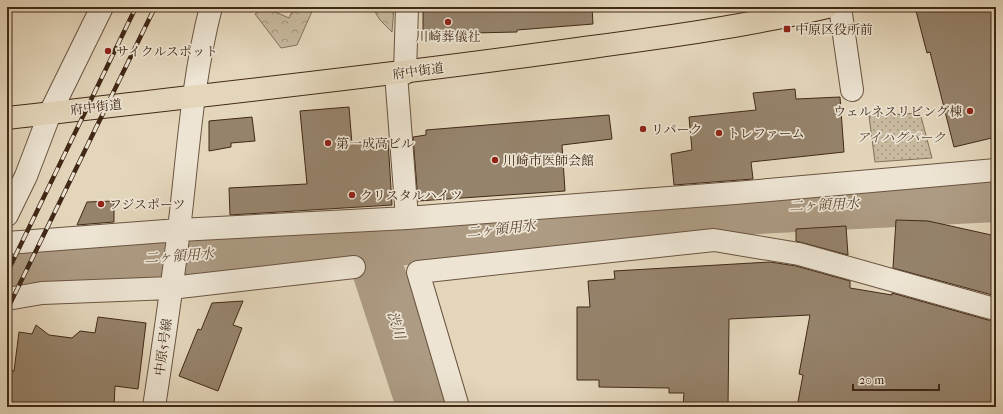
<svg xmlns="http://www.w3.org/2000/svg" width="1003" height="414" font-family="'IM FELL French Canon','Noto Serif JP',serif">
<defs>
<pattern id="forest-crowns" width="20" height="18" patternUnits="userSpaceOnUse"><rect width="20" height="18" fill="#c8b99f"/><path d="M2 6a3 3 0 1 1 6 0M12 15a3 3 0 1 1 6 0" fill="none" stroke="#a49681"/></pattern>
<pattern id="park-dots" width="8" height="8" patternUnits="userSpaceOnUse"><rect width="8" height="8" fill="#c8b99f"/><path d="M2 2h.1M6 6h.1" fill="none" stroke="#a49681" stroke-width="1.8" stroke-linecap="round"/></pattern>
</defs>
<rect width="100%" height="100%" fill="#e4d6bb"/>
<filter id="stains"><feTurbulence type="fractalNoise" baseFrequency=".005" numOctaves="4"/><feColorMatrix values="0 0 0 0 .2 0 0 0 0 .09 0 0 0 0 .02 0 0 0 .5 -.17"/></filter>
<radialGradient id="worn" r=".72"><stop offset=".6" stop-color="#630" stop-opacity="0"/><stop offset="1" stop-color="#630" stop-opacity=".3"/></radialGradient>
<path fill="url(#forest-crowns)" stroke="#84715b" d="M 264,7 L 289,18 L 294,7 L 314,7 L 297,45 L 281,48 L 255,14 Z
M 372,7 L 394,7 L 392,32 L 380,20 Z"/>
<path fill="url(#park-dots)" stroke="#84715b" d="M 920,113 L 932,158 L 875,162 L 869,116 Z"/>
<g fill="none" stroke-linecap="round" stroke-linejoin="round">
<path stroke="#ad9b83" stroke-width="52" d="M 369,243 L 423,407
M 7,268 L 369,243 L 639,214 L 996,196"/>
</g>
<path fill="#96836c" stroke="#412917" d="M 423,7 L 592,7 L 593,24 L 517,30 L 517,32 L 473,33 L 473,37 L 423,37 Z
M 915,7 L 996,7 L 996,137 L 954,147 L 930,52 L 927,53 Z
M 795,89 L 796,99 L 840,97 L 844,152 L 751,162 L 753,179 L 674,185 L 671,154 L 692,150 L 689,117 L 756,110 L 753,93 Z
M 349,107 L 352,144 L 388,140 L 392,205 L 230,215 L 229,188 L 307,184 L 300,111 Z
M 609,115 L 612,139 L 562,145 L 565,191 L 418,201 L 413,137 L 426,135 L 426,130 Z
M 252,117 L 255,141 L 231,143 L 231,147 L 209,151 L 209,121 Z
M 114,201 L 114,222 L 77,225 L 87,202 Z
M 896,220 L 928,221 L 996,236 L 996,296 L 893,268 Z
M 846,226 L 848,255 L 796,241 L 796,229 Z
M 770,262 L 796,266 L 850,281 L 850,288 L 892,295 L 892,293 L 988,320 L 996,320 L 996,407 L 797,407 L 803,375 L 799,374 L 810,315 L 729,319 L 728,407 L 683,407 L 684,393 L 669,393 L 669,388 L 599,387 L 599,380 L 577,380 L 577,307 L 590,307 L 588,281 L 615,279 L 614,271 Z
M 243,301 L 233,325 L 242,328 L 218,391 L 179,376 L 198,329 L 201,330 L 212,303 Z
M 98,317 L 146,323 L 138,389 L 115,386 L 114,407 L 7,407 L 7,370 L 14,371 L 19,332 L 32,334 L 36,325 L 49,335 L 72,338 L 80,331 L 95,333 Z"/>
<g fill="none" stroke-linecap="round" stroke-linejoin="round">
<g stroke="#6a5440" stroke-width="24">
<path id="minor" d="M 840,7 L 852,90
M 405,73 L 407,7
M 396,74 L 407,218
M 7,215 L 26,176 L 50,113 L 102,7
M 7,243 L 179,230 L 407,218 L 735,193 L 996,170
M 7,299 L 42,293 L 171,288 L 354,267
M 154,407 C 163,348 172,289 179,229 C 188,155 192,80 211,7
M 458,407 L 418,272 L 714,240 L 799,254 L 991,308 L 996,308"/>
</g>
<g stroke="#412917" stroke-width="24">
<path id="highway" d="M 7,118 C 187,97 368,78 548,53 C 642,40 735,29 827,7"/>
</g>
<use href="#minor" stroke="#ede4d3" stroke-width="22"/>
<use href="#highway" stroke="#e4d6bb" stroke-width="22"/>
<g stroke="#412917" stroke-width="4.5">
<path id="rail" d="M 7,273 L 136,7
M 7,310 L 155,7"/>
</g>
<use href="#rail" stroke="#ede4d3" stroke-width="3" stroke-dasharray="9" stroke-linecap="butt"/>
</g>
<g fill="#8f2418" stroke="#ede4d3" stroke-width="1.5">
<circle cx="448" cy="22" r="4"/>
<rect x="783" y="25" width="8" height="8" rx="2"/>
<circle cx="108" cy="51" r="4"/>
<circle cx="970" cy="111" r="4"/>
<circle cx="643" cy="129" r="4"/>
<circle cx="719" cy="133" r="4"/>
<circle cx="328" cy="143" r="4"/>
<circle cx="495" cy="160" r="4"/>
<circle cx="352" cy="195" r="4"/>
<circle cx="101" cy="204" r="4"/>
</g>
<g text-anchor="middle" dominant-baseline="central" stroke-width="3.5" stroke-linejoin="round" paint-order="stroke">
<g font-size="13" fill="#412917" stroke="#ede4d3" text-anchor="start">
<text x="795" y="29">中原区役所前</text>
<text x="448" y="36" text-anchor="middle">川崎葬儀社</text>
<text x="116" y="51">サイクルスポット</text>
<text x="962" y="111" text-anchor="end">ウェルネスリビング棟</text>
<text x="651" y="129">リパーク</text>
<text x="727" y="133">トレファーム</text>
<text x="336" y="143">第一成高ビル</text>
<text x="503" y="160">川崎市医師会館</text>
<text x="360" y="195">クリスタルハイツ</text>
<text x="109" y="204">フジスポーツ</text>
</g>
<g font-size="13" fill="#412917" stroke="#ede4d3">
<text transform="translate(418 71) rotate(-8)">府中街道</text>
<text transform="translate(96 107) rotate(-7)">府中街道</text>
<text transform="translate(163 347) rotate(-82)">中原5号線</text>
</g>
<g font-size="13" font-style="italic" fill="#5c4632" stroke="#ede4d3">
<text x="901" y="137">アイハグパーク</text>
</g>
<g font-size="14" font-style="italic" fill="#5c4632" stroke="#ede4d3">
<text transform="translate(824 205) rotate(-3)">二ヶ領用水</text>
<text transform="translate(501 229) rotate(-6)">二ヶ領用水</text>
<text transform="translate(179 256) rotate(-4)">二ヶ領用水</text>
<text transform="translate(396 325) rotate(72)">渋川</text>
</g>
</g>
<rect width="1003" height="414" fill="none" stroke="#e4d6bb" stroke-width="24"/>
<rect x="8" y="8" width="987" height="398" fill="none" stroke="#412917" stroke-width="2"/>
<rect x="12" y="12" width="979" height="390" fill="none" stroke="#412917"/>
<path d="M853 384v6h86v-6" fill="none" stroke="#412917" stroke-width="2"/>
<text x="859" y="384" font-size="12" fill="#412917" stroke="#ede4d3" stroke-width="3" paint-order="stroke">20 m</text>
<rect width="100%" height="100%" filter="url(#stains)"/>
<rect width="100%" height="100%" fill="url(#worn)"/>
</svg>
